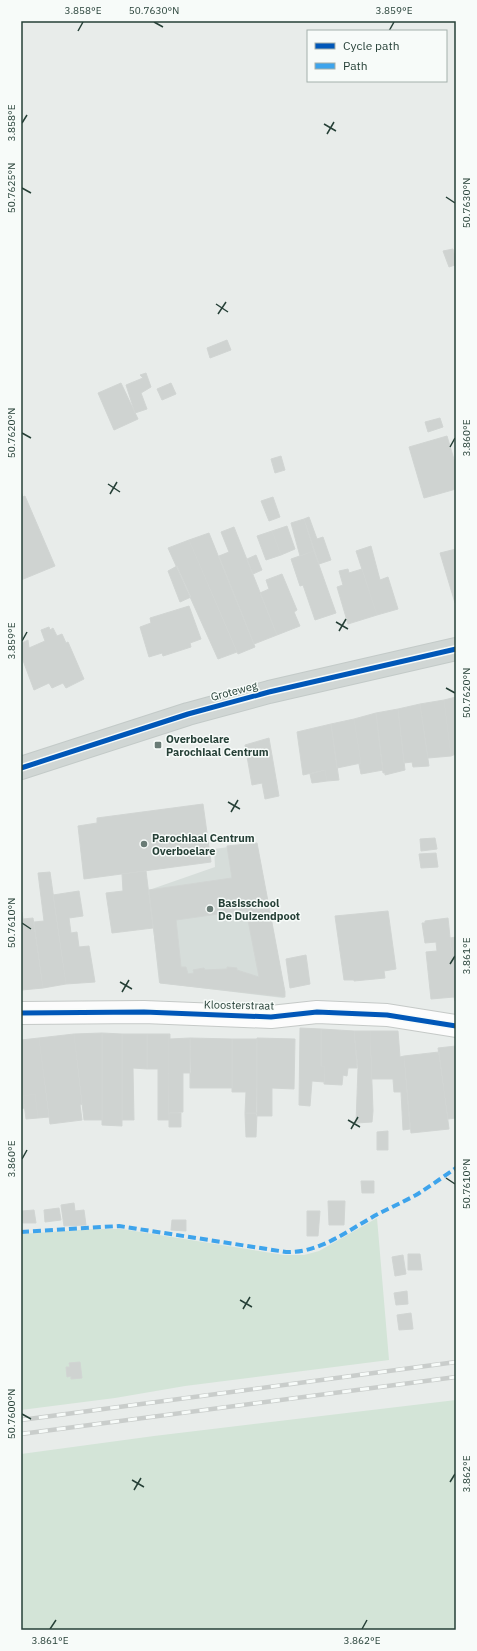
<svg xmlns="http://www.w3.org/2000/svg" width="477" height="1651" font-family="'IBM Plex Sans',sans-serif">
<rect width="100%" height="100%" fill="#e8ecea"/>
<path fill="#d6ddda" d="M 257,843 L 285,992 L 285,997 L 283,998 L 159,983 L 149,890 L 215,867 L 214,849 Z"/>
<path fill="#d3e4d7" d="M 377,1218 L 389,1360 L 185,1386 L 115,1398 L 21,1410 L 21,1234 L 93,1229 L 122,1229 L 284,1255 L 304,1255 L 319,1251 Z
M 456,1400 L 456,1630 L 21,1630 L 21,1454 L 154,1436 Z"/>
<path fill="#cfd3d1" stroke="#d1d5d3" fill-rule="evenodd" d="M 453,249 L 456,260 L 454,261 L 455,265 L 449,267 L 443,251 Z
M 227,340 L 231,350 L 210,358 L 207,348 Z
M 146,373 L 151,387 L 141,393 L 147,409 L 135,413 L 126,385 L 143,378 L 140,375 Z
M 121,383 L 138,419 L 114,430 L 98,393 Z
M 171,383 L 176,394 L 162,400 L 157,389 Z
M 440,418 L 443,427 L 428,432 L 425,422 Z
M 447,436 L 456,466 L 456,489 L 424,498 L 409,447 Z
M 281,456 L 285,470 L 275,473 L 271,459 Z
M 21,491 L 23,497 L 25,496 L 55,566 L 21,580 Z
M 273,497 L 280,517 L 269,521 L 261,501 Z
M 309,517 L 317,539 L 323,537 L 331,560 L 319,564 L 304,519 Z
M 304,519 L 314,551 L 300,556 L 291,523 Z
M 287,526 L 295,549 L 281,555 L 272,531 Z
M 234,527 L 277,635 L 254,644 L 219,556 L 229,552 L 221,532 Z
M 272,531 L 281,555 L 266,560 L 257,536 Z
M 209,533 L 255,647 L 238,654 L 189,540 Z
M 189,540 L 237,652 L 218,659 L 168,548 Z
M 371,546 L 380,580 L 388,577 L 398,609 L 377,615 L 356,551 Z
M 456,549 L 456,603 L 455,603 L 440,553 Z
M 314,551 L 336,613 L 315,620 L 303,585 L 300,586 L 291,559 Z
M 256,555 L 262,570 L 253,574 L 247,559 Z
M 177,566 L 191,597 L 180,602 L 168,571 Z
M 348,569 L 349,573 L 362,569 L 377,615 L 348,624 L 337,587 L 343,585 L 339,571 Z
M 282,574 L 297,610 L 294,612 L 300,626 L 277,635 L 260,593 L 269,589 L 266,580 Z
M 189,606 L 201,639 L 190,643 L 191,647 L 163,656 L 162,653 L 149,657 L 140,627 L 151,623 L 150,618 Z
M 49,627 L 50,630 L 53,628 L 57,636 L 62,634 L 66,643 L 68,642 L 84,679 L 66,688 L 63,683 L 52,688 L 49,683 L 34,690 L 21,655 L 21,641 L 22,643 L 28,640 L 29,648 L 45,641 L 41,630 Z
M 456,697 L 456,754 L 451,756 L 444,700 Z
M 444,700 L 451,756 L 428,758 L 420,704 Z
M 420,704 L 429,766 L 413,767 L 412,762 L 404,763 L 398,709 Z
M 398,709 L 405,770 L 385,775 L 385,773 L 383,773 L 376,713 Z
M 376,713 L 383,770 L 361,774 L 359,764 L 361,763 L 354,719 Z
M 354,719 L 361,763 L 337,768 L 331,724 Z
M 331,724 L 339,780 L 327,781 L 325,770 L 303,775 L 297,732 Z
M 269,738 L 279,796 L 265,799 L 262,783 L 252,785 L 245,745 Z
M 325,770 L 327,781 L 312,783 L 310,774 Z
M 203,804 L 211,862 L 84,879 L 78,826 L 97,823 L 97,818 Z
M 435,838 L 437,849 L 421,851 L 420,839 Z
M 257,843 L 285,992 L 285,997 L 160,983 L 149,890 L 232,878 L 227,846 ZM 246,910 L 259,977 L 237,970 L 237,968 L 227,967 L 227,969 L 205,970 L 204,968 L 193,970 L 194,973 L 188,974 L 186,967 L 181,967 L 176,920 Z
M 436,853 L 438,867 L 421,868 L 419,854 Z
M 146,871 L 153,928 L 112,933 L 106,893 L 123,891 L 122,874 Z
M 50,872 L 66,984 L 43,988 L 34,922 L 44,921 L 38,873 Z
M 79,891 L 83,916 L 69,918 L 71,933 L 77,932 L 79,947 L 89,946 L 95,982 L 66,984 L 53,895 Z
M 388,911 L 396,969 L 384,971 L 385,978 L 354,981 L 354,980 L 344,980 L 335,916 Z
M 21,912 L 22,912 L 23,919 L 33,918 L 43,988 L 22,990 Z
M 448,918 L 456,995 L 456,1002 L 455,1001 L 454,997 L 431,999 L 426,952 L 437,951 L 436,942 L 425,943 L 422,923 L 425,923 L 425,921 Z
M 456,937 L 456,995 L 450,938 Z
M 306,955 L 310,984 L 290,988 L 286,959 Z
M 300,1028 L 321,1029 L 321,1066 L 325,1067 L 324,1082 L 312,1081 L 310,1106 L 299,1105 Z
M 321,1029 L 354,1031 L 357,1068 L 348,1068 L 347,1076 L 343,1075 L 342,1085 L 324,1084 L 325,1067 L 321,1066 Z
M 354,1031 L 370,1031 L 373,1111 L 372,1122 L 356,1123 L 358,1068 Z
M 370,1031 L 398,1031 L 400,1057 L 404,1056 L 410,1129 L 403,1130 L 401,1092 L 394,1092 L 393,1079 L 372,1079 Z
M 102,1033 L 122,1034 L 122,1126 L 102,1125 Z
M 102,1033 L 102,1120 L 84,1120 L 74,1034 Z
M 74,1034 L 82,1104 L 80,1105 L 82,1120 L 50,1124 L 39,1038 Z
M 122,1034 L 147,1034 L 147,1069 L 133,1068 L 134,1120 L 122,1120 Z
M 147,1034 L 168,1034 L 169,1120 L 158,1120 L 158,1069 L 147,1069 Z
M 168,1034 L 170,1034 L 170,1039 L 190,1038 L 191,1073 L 183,1073 L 183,1112 L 169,1113 Z
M 39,1038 L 49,1117 L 38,1118 L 35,1094 L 23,1096 L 21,1079 L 21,1040 Z
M 190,1038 L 232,1039 L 232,1088 L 190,1088 Z
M 257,1038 L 295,1039 L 294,1089 L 272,1088 L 272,1116 L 256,1116 Z
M 232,1039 L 257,1039 L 257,1113 L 245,1113 L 246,1092 L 232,1092 Z
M 456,1046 L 456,1118 L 448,1119 L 438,1048 Z
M 439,1052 L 449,1129 L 411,1133 L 404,1056 Z
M 21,1079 L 24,1108 L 21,1109 Z
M 35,1094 L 38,1118 L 26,1119 L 23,1096 Z
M 169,1113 L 181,1113 L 181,1127 L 169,1127 Z
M 245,1113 L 257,1113 L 256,1137 L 246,1137 Z
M 388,1131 L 388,1150 L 377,1150 L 377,1132 Z
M 361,1181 L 374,1181 L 374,1193 L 362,1193 Z
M 328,1201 L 345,1201 L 344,1225 L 329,1225 Z
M 74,1203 L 75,1211 L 84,1210 L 86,1225 L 64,1226 L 61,1205 Z
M 59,1208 L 61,1220 L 45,1222 L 44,1210 Z
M 34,1210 L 36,1223 L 23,1223 L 22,1211 Z
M 307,1211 L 320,1211 L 318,1236 L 307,1236 Z
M 172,1220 L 186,1220 L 186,1231 L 171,1230 Z
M 408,1254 L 420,1254 L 422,1270 L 408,1270 Z
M 403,1255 L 406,1274 L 395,1276 L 392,1257 Z
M 407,1291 L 408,1304 L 396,1305 L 394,1293 Z
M 411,1313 L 413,1329 L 399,1330 L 397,1315 Z
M 80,1362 L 82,1378 L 71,1379 L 71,1376 L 67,1377 L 66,1367 L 70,1367 L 69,1363 Z"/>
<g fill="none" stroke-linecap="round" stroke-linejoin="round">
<g stroke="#c5c9c7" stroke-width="24">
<path id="minor" d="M 21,1013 L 144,1012 L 271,1017 L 317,1012 L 387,1015 L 456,1026"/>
</g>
<g stroke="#c3cac8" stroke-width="24">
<path id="primary" d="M 21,768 L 188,714 L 269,692 L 456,649"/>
</g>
<use href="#minor" stroke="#fcfcfc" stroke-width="22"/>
<use href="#primary" stroke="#d0d6d4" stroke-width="22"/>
<g stroke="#c9cdcb" stroke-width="4.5">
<path id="rail" d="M 21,1420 L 456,1362
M 21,1434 L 456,1377"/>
</g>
<use href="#rail" stroke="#f7fbf9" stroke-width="3" stroke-dasharray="9" stroke-linecap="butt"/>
<path stroke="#3ea4ec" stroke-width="4" stroke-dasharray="8 4" stroke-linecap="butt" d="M 21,1232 L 119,1226 L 286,1252 C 321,1253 348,1230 378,1214 C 390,1208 403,1202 416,1195 C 429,1187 443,1177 456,1168"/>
<g stroke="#f7fbf9" stroke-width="8">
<path id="cycleway" d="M 21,768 L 188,714 L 269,692 L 456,649
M 21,1013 L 144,1012 L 271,1017 L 317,1012 L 387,1015 L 456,1026"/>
</g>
<use href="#cycleway" stroke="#0057b8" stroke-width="5"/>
</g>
<path fill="none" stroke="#264037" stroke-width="1.5" d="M 154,22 L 163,27M 78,31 L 83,22M 389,31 L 394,22M 22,123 L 27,115M 324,124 L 336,131M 327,134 L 334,122M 22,188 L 31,193M 446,197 L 455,203M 216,304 L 228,312M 218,314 L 226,302M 22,433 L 31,438M 450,447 L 455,438M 108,484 L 120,492M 110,494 L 117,482M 336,622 L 348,629M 339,631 L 346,619M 22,641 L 27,632M 446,688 L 455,693M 228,802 L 240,809M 231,812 L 238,800M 22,923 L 31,929M 450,964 L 455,956M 120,982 L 132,989M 122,992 L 129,980M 348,1120 L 360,1127M 351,1129 L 358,1117M 22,1159 L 27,1150M 446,1178 L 455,1184M 240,1300 L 252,1307M 243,1309 L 250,1297M 22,1414 L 31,1419M 132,1480 L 144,1487M 450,1482 L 455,1474M 134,1490 L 141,1478M 50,1629 L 56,1620M 362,1629 L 367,1620"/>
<g fill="#6a7c76" stroke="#f7fbf9" stroke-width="1.5">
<rect x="154" y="741" width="8" height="8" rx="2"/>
<circle cx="144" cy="844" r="4"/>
<circle cx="210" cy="909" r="4"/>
</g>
<g text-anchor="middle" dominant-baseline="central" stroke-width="3" stroke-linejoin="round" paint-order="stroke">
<g font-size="11" fill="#264037" stroke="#f7fbf9">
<text transform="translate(234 691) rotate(-15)">Groteweg</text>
<text transform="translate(239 1005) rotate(1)">Kloosterstraat</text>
</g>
<g font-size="11" font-weight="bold" fill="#264037" stroke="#f7fbf9" text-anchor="start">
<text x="166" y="739">Overboelare<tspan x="166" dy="13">Parochiaal Centrum</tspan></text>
<text x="152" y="838">Parochiaal Centrum<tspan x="152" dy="13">Overboelare</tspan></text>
<text x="218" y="903">Basisschool<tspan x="218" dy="13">De Duizendpoot</tspan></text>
</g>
</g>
<rect width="477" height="1651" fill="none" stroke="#f7fbf9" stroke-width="44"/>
<rect x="307" y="30" width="140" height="52" fill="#f7fbf9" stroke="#a3b0ab"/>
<rect x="315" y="43" width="20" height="6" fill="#0057b8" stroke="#a3b0ab"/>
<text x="343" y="50" font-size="12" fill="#264037">Cycle path</text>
<rect x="315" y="63" width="20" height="6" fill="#3ea4ec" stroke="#a3b0ab"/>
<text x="343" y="70" font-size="12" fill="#264037">Path</text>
<rect x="22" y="22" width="433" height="1607" fill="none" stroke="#264037" stroke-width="1.5"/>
<g font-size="10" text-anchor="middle" fill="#264037">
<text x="83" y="14">3.858°E</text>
<text x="154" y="14">50.7630°N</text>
<text x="394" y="14">3.859°E</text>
<text transform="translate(11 123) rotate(-90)" y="4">3.858°E</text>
<text transform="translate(11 188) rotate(-90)" y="4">50.7625°N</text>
<text transform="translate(466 203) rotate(-90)" y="4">50.7630°N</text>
<text transform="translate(11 433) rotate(-90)" y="4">50.7620°N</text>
<text transform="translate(466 438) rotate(-90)" y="4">3.860°E</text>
<text transform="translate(11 641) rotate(-90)" y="4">3.859°E</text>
<text transform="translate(466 693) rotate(-90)" y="4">50.7620°N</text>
<text transform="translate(11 923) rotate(-90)" y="4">50.7610°N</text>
<text transform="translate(466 956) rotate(-90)" y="4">3.861°E</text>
<text transform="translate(11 1159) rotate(-90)" y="4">3.860°E</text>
<text transform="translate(466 1184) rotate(-90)" y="4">50.7610°N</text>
<text transform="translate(11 1414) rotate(-90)" y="4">50.7600°N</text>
<text transform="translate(466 1474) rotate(-90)" y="4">3.862°E</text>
<text x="50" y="1644">3.861°E</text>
<text x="362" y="1644">3.862°E</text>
</g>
</svg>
